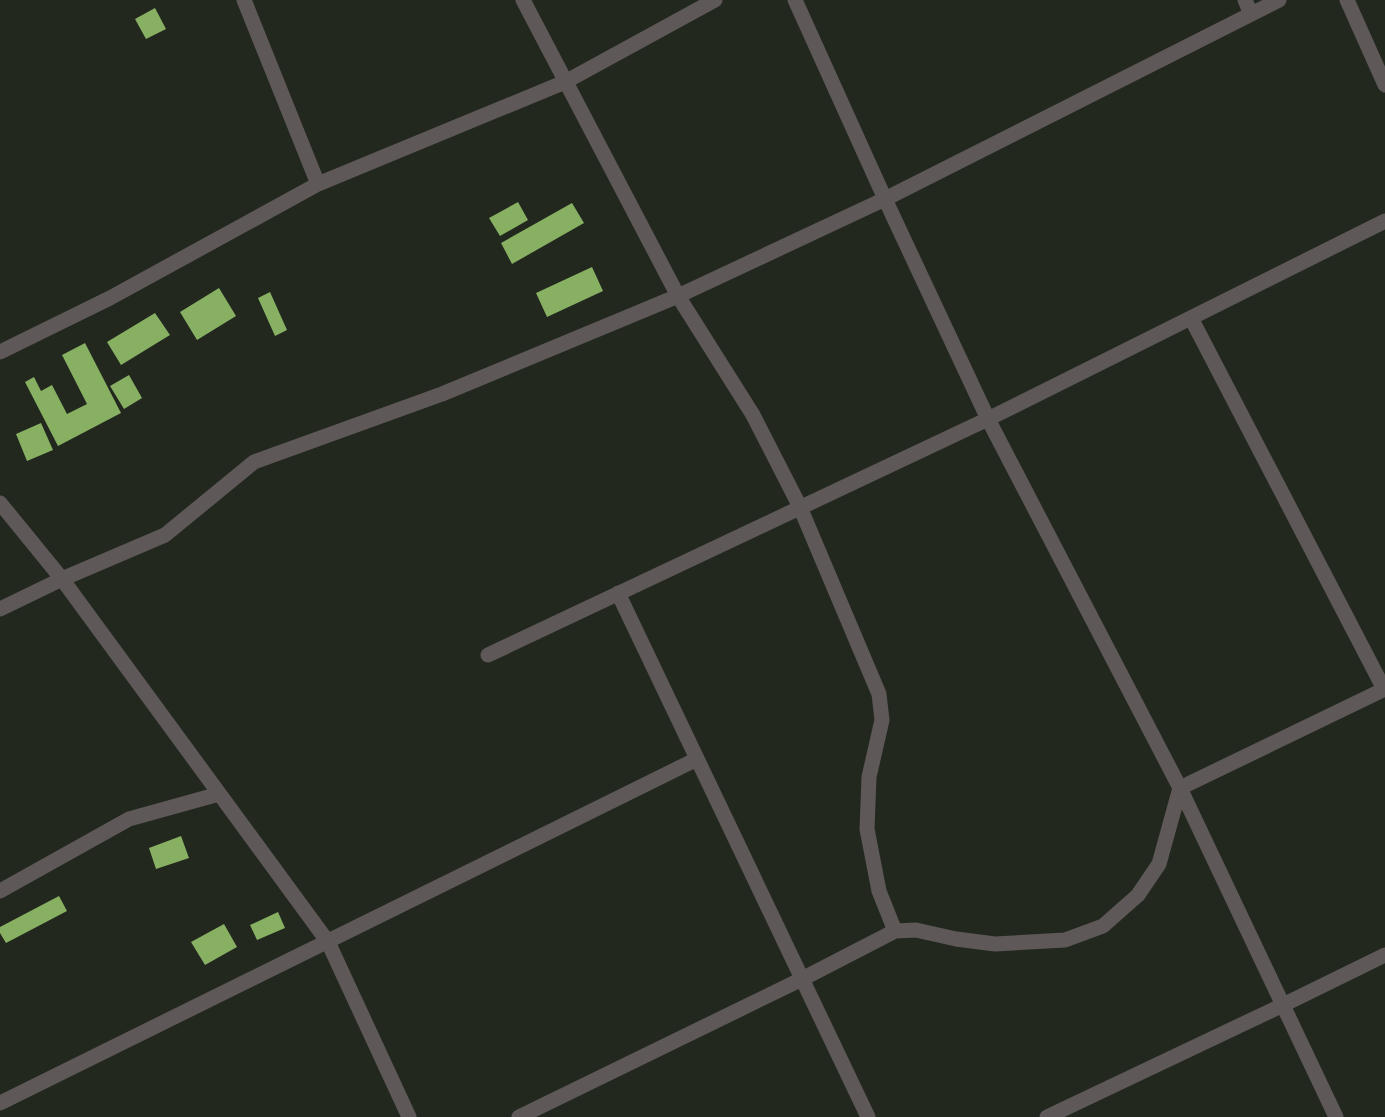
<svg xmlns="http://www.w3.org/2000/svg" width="1385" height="1117" font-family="'IBM Plex Sans',sans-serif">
<rect width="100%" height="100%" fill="#23281f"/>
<path fill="#87b062" d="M 155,8 L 166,29 L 146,39 L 135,19 Z
M 518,202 L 528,220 L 500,236 L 489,218 Z
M 572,203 L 584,223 L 512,264 L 501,243 Z
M 592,267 L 603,291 L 547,317 L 536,293 Z
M 219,288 L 236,316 L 197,340 L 180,312 Z
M 270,292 L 287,330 L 275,336 L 258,298 Z
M 155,313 L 170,335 L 121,365 L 107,342 Z
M 85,343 L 121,413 L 58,446 L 25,382 L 34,377 L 41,391 L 52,385 L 67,414 L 87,404 L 62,355 Z
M 129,375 L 142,398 L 124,409 L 110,386 Z
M 41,423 L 53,450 L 27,461 L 16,434 Z
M 181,836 L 189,858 L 156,869 L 149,848 Z
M 59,896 L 67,911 L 6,943 L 0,933 L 0,927 Z
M 278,912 L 285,928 L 257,940 L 250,925 Z
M 224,924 L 237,947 L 205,965 L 191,942 Z"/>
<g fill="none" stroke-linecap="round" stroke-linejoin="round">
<path stroke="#5e5858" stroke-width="15" d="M 244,0 L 318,184
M 523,0 L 678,296 L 753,415 L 800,507 L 879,694 L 882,720 L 869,777 L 867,829 L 879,891 L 895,931
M 795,0 L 885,199 L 988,419 L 1180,788 L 1336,1117
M 1245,0 L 1251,14
M 1347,0 L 1385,85
M 1191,318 L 1384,689
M 0,352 L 110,298 L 318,184 L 565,82 L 715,0
M 0,503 L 62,579 L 328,942 L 409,1117
M 618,593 L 868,1117
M 0,609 L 62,579 L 165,535 L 254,462 L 442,394 L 678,296 L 885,199 L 1279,0
M 488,655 L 988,419 L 1385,221
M 0,891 L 129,819 L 219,794
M 0,1103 L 697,759
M 519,1117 L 802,979 L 895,931 L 916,930 L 956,939 L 995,944 L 1065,940 L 1103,926 L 1138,895 L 1159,864 L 1180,788 L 1385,689
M 1047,1117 L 1283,1005 L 1385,955"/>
</g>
</svg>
